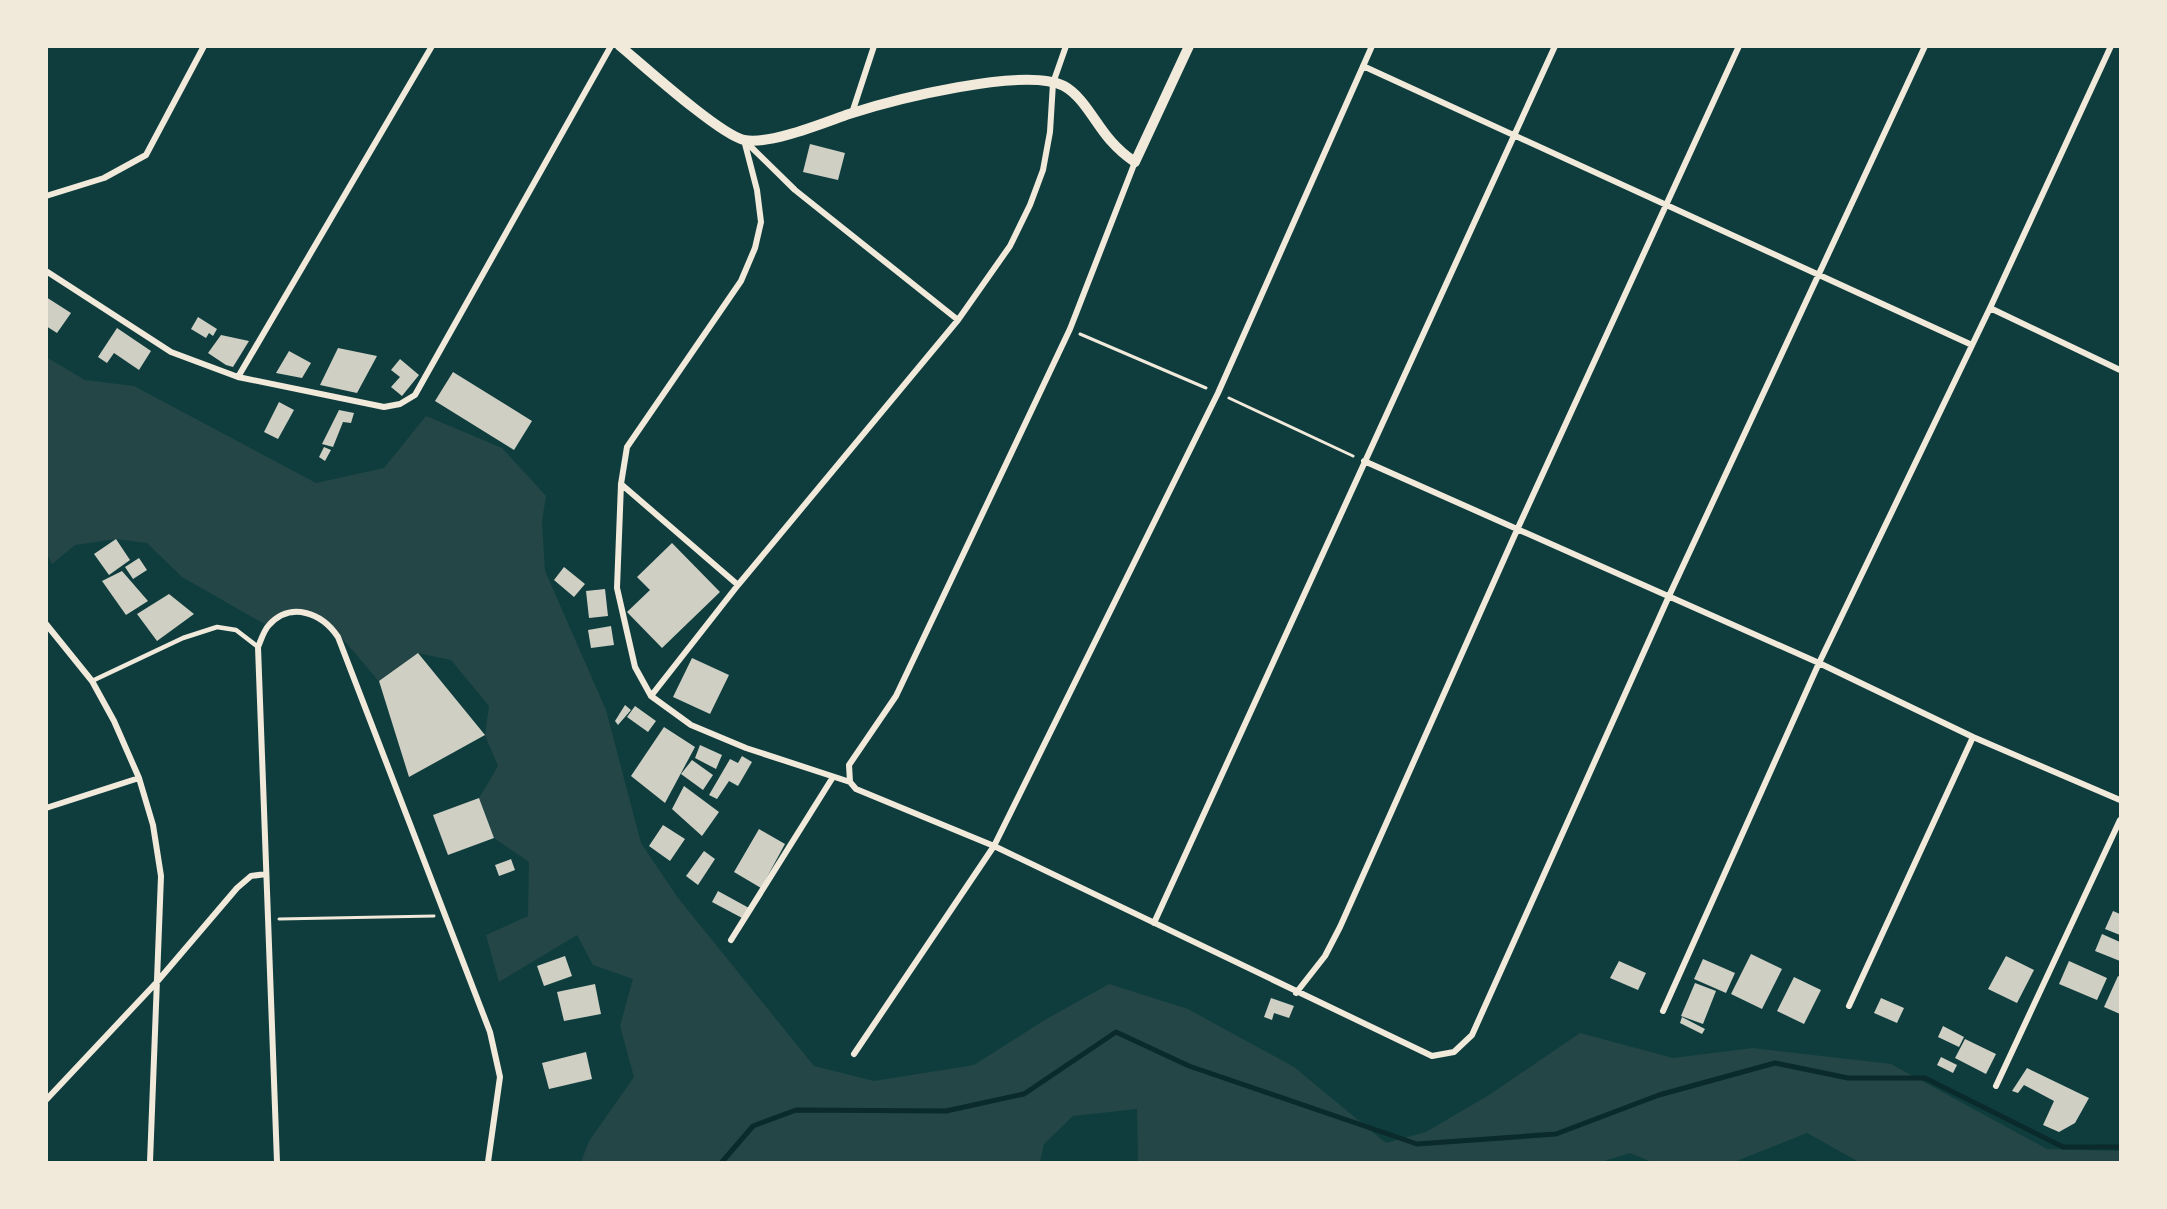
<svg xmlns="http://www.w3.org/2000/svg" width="2167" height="1209" font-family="'Asap Condensed',sans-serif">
<rect width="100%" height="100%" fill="#0f3d3e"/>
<path fill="#244646" d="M 46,357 L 85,380 L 134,386 L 316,483 L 384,468 L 426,416 L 502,448 L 546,496 L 542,521 L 545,571 L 606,710 L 641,843 L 678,898 L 814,1066 L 874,1081 L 974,1065 L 1043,1021 L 1109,984 L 1188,1009 L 1294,1067 L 1386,1143 L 1426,1132 L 1489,1095 L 1580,1033 L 1673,1058 L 1753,1048 L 1891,1064 L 2047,1149 L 2120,1151 L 2120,1162 L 1859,1162 L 1807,1133 L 1734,1162 L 1652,1162 L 1630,1153 L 1601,1162 L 1138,1162 L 1137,1109 L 1073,1116 L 1044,1144 L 1040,1162 L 581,1162 L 589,1141 L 634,1077 L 620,1026 L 633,979 L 593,965 L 577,935 L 499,982 L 486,935 L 528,916 L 529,862 L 494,838 L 479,798 L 498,766 L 485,735 L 489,706 L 451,660 L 418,653 L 379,681 C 362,663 326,612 301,611 C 287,610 278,618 268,626 L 182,577 L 147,543 L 116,539 L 75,545 L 52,564 L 46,552 Z"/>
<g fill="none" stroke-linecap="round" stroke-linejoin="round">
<path stroke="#0a2a2b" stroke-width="5" d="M 722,1162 L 753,1126 L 796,1110 L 946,1111 L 1024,1094 L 1116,1032 L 1189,1066 L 1417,1144 L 1556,1134 L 1659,1095 L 1775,1063 L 1848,1078 L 1925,1078 L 2063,1147 L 2120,1147"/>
</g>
<path fill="#cfcfc3" d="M 810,144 L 845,153 L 838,180 L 803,172 Z
M 46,297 L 71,313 L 57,333 L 46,326 Z
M 198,317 L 217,329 L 213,336 L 209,333 L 206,338 L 191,329 Z
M 117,328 L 151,351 L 139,370 L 114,353 L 107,363 L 98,357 Z
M 221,335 L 249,341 L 233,367 L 226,365 L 208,353 Z
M 338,348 L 377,356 L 357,393 L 320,385 Z
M 289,351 L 311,363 L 302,378 L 276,373 Z
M 400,359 L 419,375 L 402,396 L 391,387 L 400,377 L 391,370 Z
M 453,372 L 532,421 L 514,450 L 435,401 Z
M 279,402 L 294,410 L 278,439 L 264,432 Z
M 339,410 L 354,413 L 351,423 L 343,422 L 333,447 L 322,444 Z
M 324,447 L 331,450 L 325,461 L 319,457 Z
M 116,539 L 130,560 L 109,575 L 94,554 Z
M 672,543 L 720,592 L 662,648 L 627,612 L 650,590 L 637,577 Z
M 139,558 L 147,570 L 133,579 L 125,567 Z
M 564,567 L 585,584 L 574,597 L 554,580 Z
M 122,571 L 148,601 L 126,615 L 102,581 Z
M 605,589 L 608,616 L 589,618 L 586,591 Z
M 169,594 L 194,614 L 157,641 L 137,614 Z
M 611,626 L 614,645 L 591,648 L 588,630 Z
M 418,653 L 485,735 L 409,777 L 379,681 Z
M 692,658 L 729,675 L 710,714 L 673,697 Z
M 625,705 L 631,710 L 618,725 L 615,721 Z
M 635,706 L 656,721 L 648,732 L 627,717 Z
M 664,727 L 695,747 L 665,803 L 631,776 Z
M 700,745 L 722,755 L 716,769 L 695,758 Z
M 742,756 L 752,762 L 738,786 L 729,781 L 717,799 L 709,795 L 730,759 L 738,763 Z
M 692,760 L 713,775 L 703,790 L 681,774 Z
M 684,786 L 719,812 L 702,836 L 672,809 Z
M 479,798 L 494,838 L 448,855 L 433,815 Z
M 663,825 L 685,839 L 670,861 L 649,846 Z
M 759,829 L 785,844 L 761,888 L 734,872 Z
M 704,851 L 715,859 L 698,885 L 686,876 Z
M 511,859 L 515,870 L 499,876 L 495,865 Z
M 718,891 L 749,908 L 744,919 L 712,902 Z
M 2113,911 L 2120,914 L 2120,935 L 2105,929 Z
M 2102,934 L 2120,942 L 2120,961 L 2095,951 Z
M 1751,954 L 1782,969 L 1762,1009 L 1731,994 Z
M 565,956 L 572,976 L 544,986 L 537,966 Z
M 2006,956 L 2034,970 L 2017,1003 L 1988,989 Z
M 1703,959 L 1735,973 L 1726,993 L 1694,979 Z
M 1619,961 L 1646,973 L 1638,990 L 1610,978 Z
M 2069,961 L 2107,978 L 2097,1000 L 2059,984 Z
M 2118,976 L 2120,977 L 2120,1014 L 2104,1007 Z
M 1794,977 L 1821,990 L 1804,1024 L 1777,1011 Z
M 1695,983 L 1716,991 L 1703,1024 L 1681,1016 Z
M 595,984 L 601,1014 L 564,1021 L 557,992 Z
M 1271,998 L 1294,1006 L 1289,1018 L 1274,1013 L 1272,1020 L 1264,1017 Z
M 1881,998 L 1904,1008 L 1897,1023 L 1874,1013 Z
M 1682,1017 L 1705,1029 L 1702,1034 L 1680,1023 Z
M 1943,1026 L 1964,1037 L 1959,1047 L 1938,1037 Z
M 1965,1039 L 1996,1054 L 1986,1074 L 1955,1058 Z
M 586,1052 L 592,1079 L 549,1089 L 542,1063 Z
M 1941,1057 L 1957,1065 L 1953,1073 L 1937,1065 Z
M 2027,1068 L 2089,1098 L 2075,1123 L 2059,1132 L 2043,1125 L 2054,1101 L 2024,1085 L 2018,1093 L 2012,1091 Z"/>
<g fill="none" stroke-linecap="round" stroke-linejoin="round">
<path stroke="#f1e9da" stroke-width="3" d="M 1080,334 L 1206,388
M 1229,398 L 1353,456
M 279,919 L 434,916"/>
<path stroke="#f1e9da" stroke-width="4.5" d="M 92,681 L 183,638 L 217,627 L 236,630 L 258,647"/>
<path stroke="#f1e9da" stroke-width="6" d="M 1363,66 L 1972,345
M 852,113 L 874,46
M 744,140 L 757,190 L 761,222 L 755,248 L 741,281 L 627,447 L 621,484 L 617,588 L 635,667 L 651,696 L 691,725 L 746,748 L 850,782 L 856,789 L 994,846 L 1432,1056 L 1454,1052 L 1472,1035 L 1669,596 L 1925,46
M 745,141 L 795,190 L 958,320
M 46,196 L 104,178 L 146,155 L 204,46
M 46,271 L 171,352 L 238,377 L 384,407 L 400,404 L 415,395 L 611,46
M 1990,308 L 2120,370
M 238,377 L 432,46
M 1364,461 L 1819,663 L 1973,737 L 2120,800
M 621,484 L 738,585
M 46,624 L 92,681 L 114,721 L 139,778 L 153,825 L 161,876 L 150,1162
M 651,696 L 738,585 L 958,320 L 1010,246 L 1030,205 L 1043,170 L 1050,132 L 1053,83 L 1066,46
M 850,782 L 849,765 L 896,696 L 1070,329 L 1135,162
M 46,808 L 139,778
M 1154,923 L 1555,46
M 731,940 L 833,777
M 1296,993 L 1325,956 L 1340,927 L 1517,530 L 1739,46
M 1849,1006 L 1973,737
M 1663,1011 L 1819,663 L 1990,308 L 2111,46
M 854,1054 L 994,846 L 1218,393 L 1372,46
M 1996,1086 L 2120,820
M 46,1100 L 156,983 L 237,888 L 251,876 L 266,874
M 277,1162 L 258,647 C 261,640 264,630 269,625 C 291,601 322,613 338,637 L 490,1032 L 500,1077 L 488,1162"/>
<path stroke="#f1e9da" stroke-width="10" d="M 620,46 C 644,66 719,134 744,140 C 770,145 823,123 849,114 C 892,100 1025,66 1064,86 C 1084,97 1096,125 1111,141 C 1118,149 1126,156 1135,162 L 1189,46"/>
</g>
<rect width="2167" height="1209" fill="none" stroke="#f1e9da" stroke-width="96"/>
</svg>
